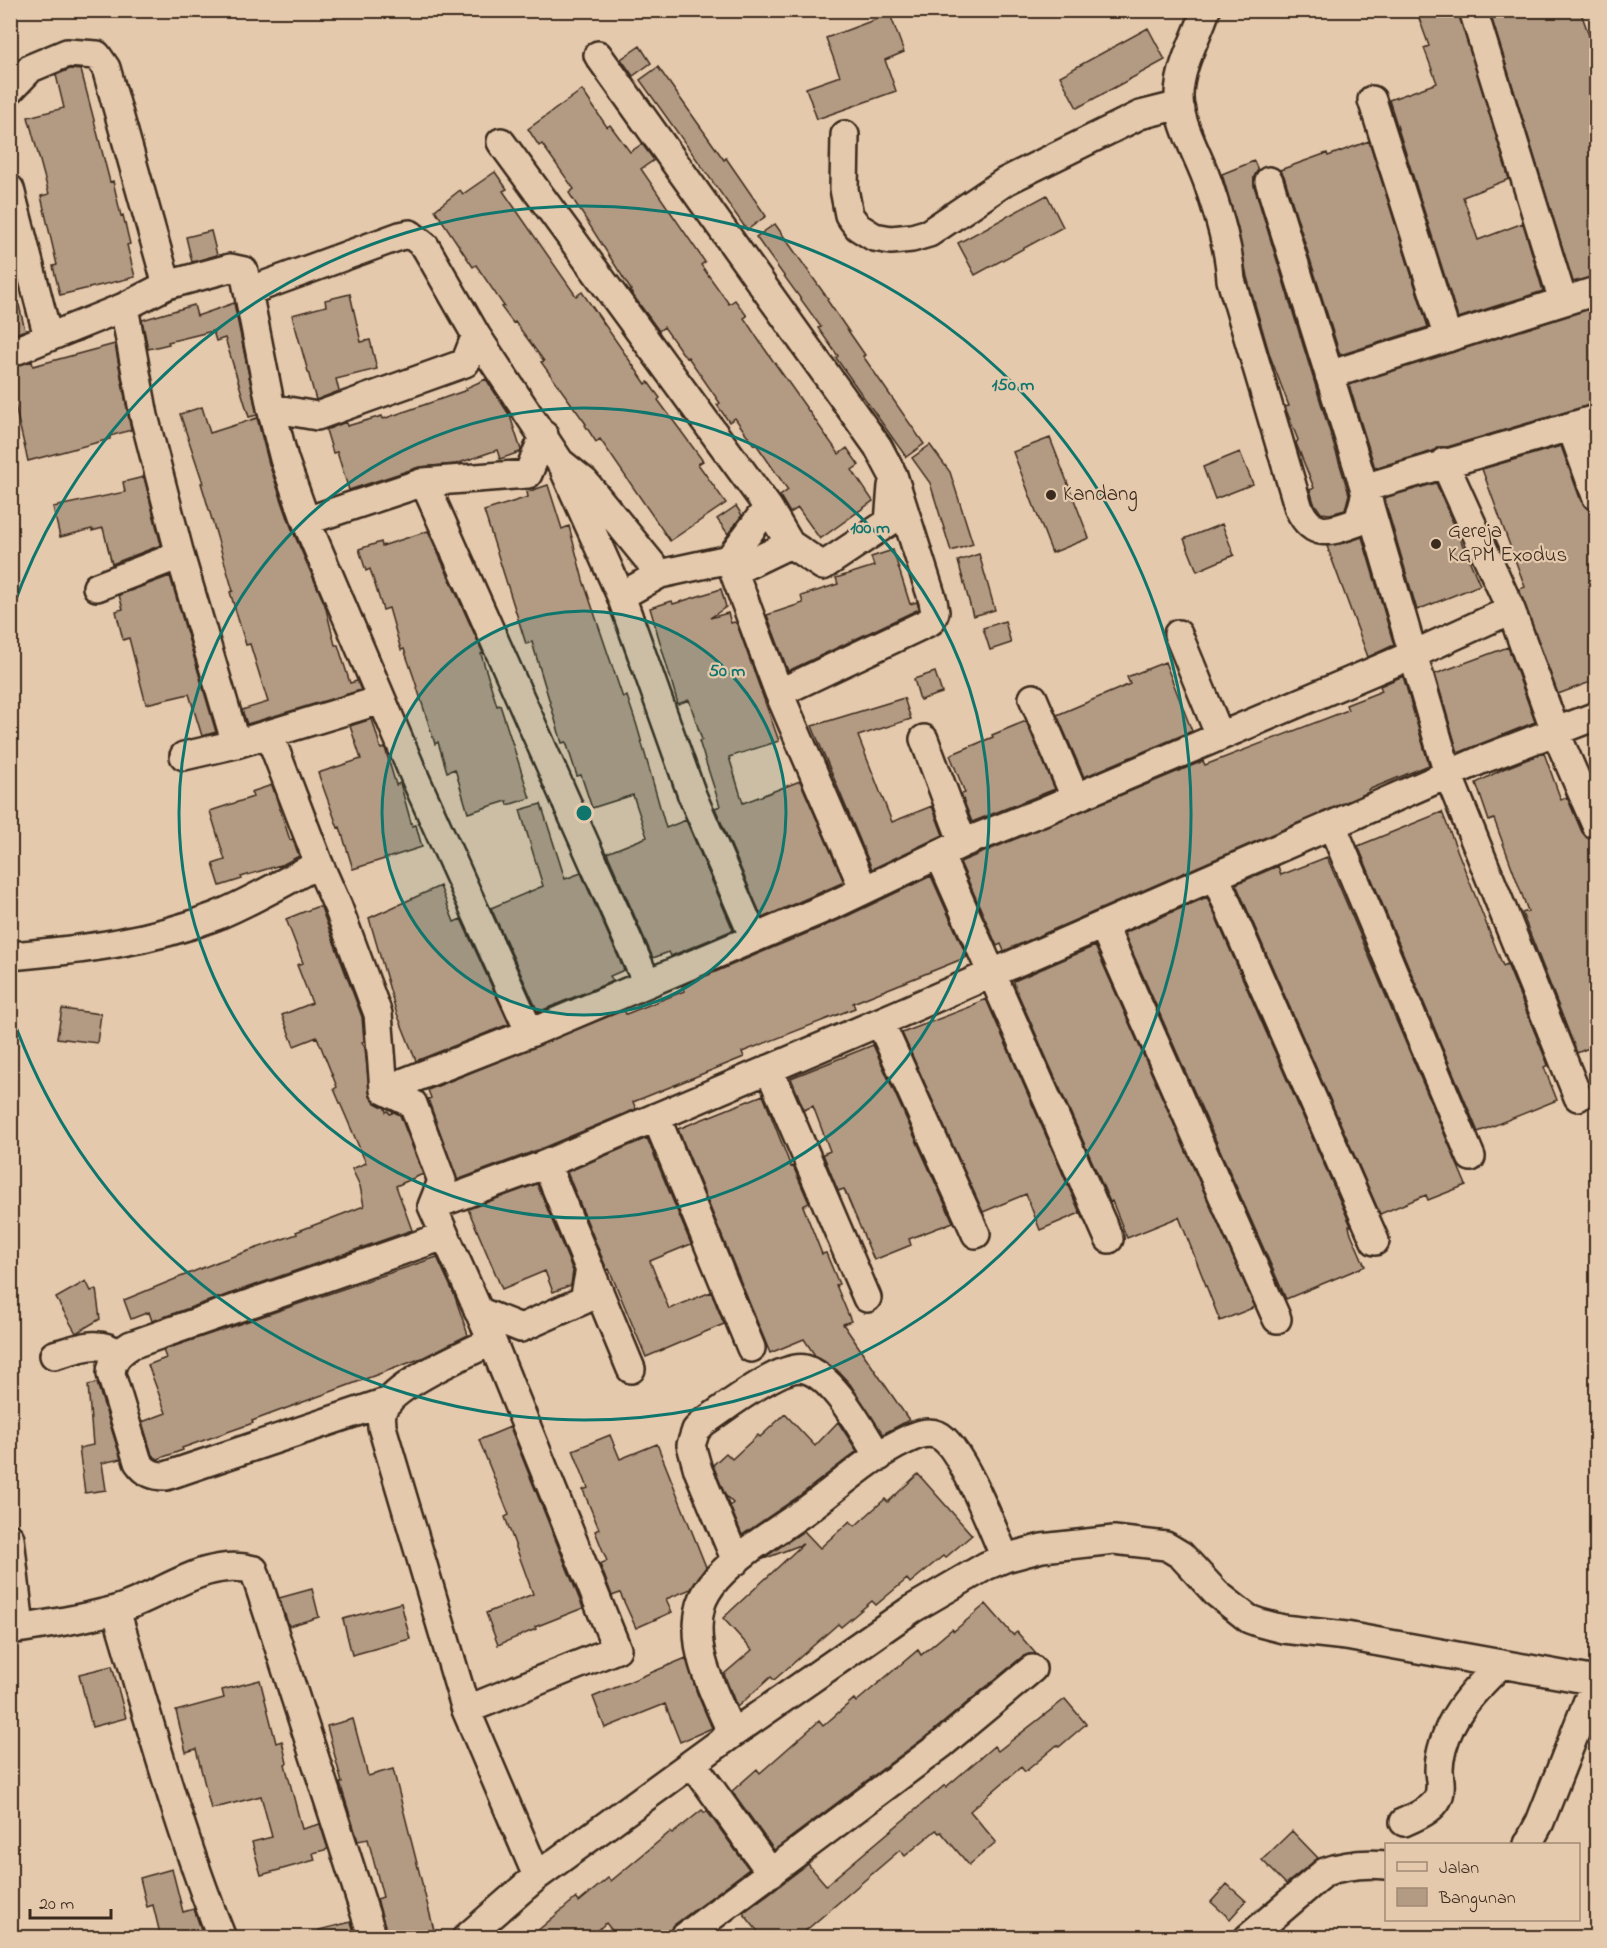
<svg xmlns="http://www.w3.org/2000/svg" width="1607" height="1948" font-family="'Indie Flower',sans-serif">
<rect width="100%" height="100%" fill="#e5c9ac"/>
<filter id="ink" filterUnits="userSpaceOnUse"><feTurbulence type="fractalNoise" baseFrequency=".0167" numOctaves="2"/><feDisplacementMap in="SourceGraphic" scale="12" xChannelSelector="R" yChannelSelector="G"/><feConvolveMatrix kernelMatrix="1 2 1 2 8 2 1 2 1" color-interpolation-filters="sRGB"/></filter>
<g filter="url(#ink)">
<path fill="#b39a83" stroke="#3b2a1e" stroke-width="1.5" d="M 1416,10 L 1458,10 L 1509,179 L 1463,197 L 1478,240 L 1523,223 L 1543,291 L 1458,318 L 1389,100 L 1437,83 L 1424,48 L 1429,46 Z
M 1497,10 L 1580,10 L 1596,55 L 1596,276 L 1573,282 L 1490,13 Z
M 890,14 L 904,52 L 885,60 L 896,91 L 817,119 L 806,88 L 840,76 L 826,38 Z
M 1148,28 L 1165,60 L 1077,108 L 1060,76 Z
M 640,46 L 651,63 L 633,76 L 621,59 Z
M 658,67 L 724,160 L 726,158 L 766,216 L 747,230 L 640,80 Z
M 70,69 L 81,70 L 110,182 L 113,181 L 121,216 L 123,215 L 130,244 L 127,245 L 135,277 L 60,295 L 53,266 L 57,265 L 41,196 L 49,194 L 28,117 L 64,108 L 56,75 Z
M 582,90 L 607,127 L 610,125 L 630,152 L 642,144 L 654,160 L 641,169 L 705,262 L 701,265 L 729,304 L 735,300 L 747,316 L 744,318 L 764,348 L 839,454 L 847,448 L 859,465 L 852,470 L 873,501 L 820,539 L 798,508 L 790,513 L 780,496 L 788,490 L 756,444 L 754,445 L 735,418 L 729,422 L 717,405 L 720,403 L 688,357 L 686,358 L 664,327 L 659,331 L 630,291 L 631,290 L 569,193 L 574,189 L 542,144 L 539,146 L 528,129 Z
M 1369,141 L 1428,327 L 1340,355 L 1284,176 L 1280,170 L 1327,153 L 1328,156 Z
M 1254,161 L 1258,170 L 1254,177 L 1254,186 L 1349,494 L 1345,510 L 1330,514 L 1321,513 L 1314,503 L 1310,490 L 1314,488 L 1296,443 L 1298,440 L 1285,407 L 1289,406 L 1270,356 L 1247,277 L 1238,229 L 1222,174 Z
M 495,172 L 507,189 L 503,191 L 576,296 L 582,292 L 646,384 L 648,382 L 660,398 L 658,400 L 703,461 L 698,464 L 726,503 L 670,541 L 600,439 L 596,442 L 585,425 L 586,424 L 541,362 L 544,361 L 515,322 L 513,323 L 501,307 L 504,306 L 476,265 L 473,267 L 435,210 L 460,190 L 463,194 Z
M 1047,195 L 1063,227 L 975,275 L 958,243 Z
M 775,224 L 828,299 L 827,300 L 865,355 L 863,356 L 924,444 L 906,457 L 836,358 L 838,356 L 818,328 L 821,327 L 756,237 Z
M 211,231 L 217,255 L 192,262 L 186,237 Z
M 350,294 L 361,342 L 370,340 L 377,369 L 336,379 L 339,391 L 316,400 L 292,315 L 326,306 L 325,300 Z
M 234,303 L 257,415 L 249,417 L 225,338 L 216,341 L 213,331 L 168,342 L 169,344 L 148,349 L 142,320 L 194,305 L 197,316 Z
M 19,305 L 25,330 L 10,336 L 10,306 Z
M 1596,307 L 1596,403 L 1447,447 L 1438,447 L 1433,451 L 1375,468 L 1349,385 Z
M 115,344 L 131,430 L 110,436 L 110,439 L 28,461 L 14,402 L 10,403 L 10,368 L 32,361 L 33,366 Z
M 486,379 L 510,416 L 521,450 L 520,452 L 500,459 L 497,450 L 456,464 L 419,467 L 349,490 L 337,452 L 333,453 L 326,430 L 346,422 L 347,426 L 382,416 L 383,419 L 467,390 L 466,388 Z
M 202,407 L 210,433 L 257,418 L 269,464 L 291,527 L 325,605 L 335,645 L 338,645 L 350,683 L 357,681 L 361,690 L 247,724 L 242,710 L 268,702 L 250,644 L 246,645 L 230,592 L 233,591 L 210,513 L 201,483 L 203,483 L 180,414 Z
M 1050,438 L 1089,538 L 1052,553 L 1013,452 Z
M 930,445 L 950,472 L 973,544 L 951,551 L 930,483 L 912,458 Z
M 1561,446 L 1581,501 L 1589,510 L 1596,531 L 1596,680 L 1558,694 L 1519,589 L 1525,587 L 1482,469 Z
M 1240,452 L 1253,484 L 1215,499 L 1203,467 Z
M 144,477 L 161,545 L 112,564 L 103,528 L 92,531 L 92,529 L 60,537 L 53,507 L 125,492 L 123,482 Z
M 1436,483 L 1480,585 L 1417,610 L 1384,498 Z
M 548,485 L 562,529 L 569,526 L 583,580 L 623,698 L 627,696 L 637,726 L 666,828 L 686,820 L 733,930 L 671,956 L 669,952 L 653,958 L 607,853 L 647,837 L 633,795 L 592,808 L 581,775 L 577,776 L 566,742 L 562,743 L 532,642 L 526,644 L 484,511 L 528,497 L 527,492 Z
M 736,506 L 742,515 L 728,534 L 717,519 Z
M 1222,524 L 1234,555 L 1197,571 L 1184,539 Z
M 428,531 L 483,653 L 481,654 L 497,706 L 500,705 L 530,798 L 508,805 L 507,801 L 468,813 L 455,769 L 447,772 L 438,742 L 435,744 L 414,678 L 404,649 L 401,650 L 389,608 L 383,610 L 370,569 L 366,571 L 359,549 L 381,542 L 382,546 Z
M 1362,537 L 1394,645 L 1368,657 L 1327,546 L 1344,543 Z
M 893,550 L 910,604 L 917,602 L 919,609 L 788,671 L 767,615 L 803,603 L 801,596 L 838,584 L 836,578 L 874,566 L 871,557 Z
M 979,554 L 995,610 L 973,616 L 958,561 Z
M 170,576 L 216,732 L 202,736 L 189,694 L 146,704 L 129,638 L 123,640 L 116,611 L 123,609 L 119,595 Z
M 721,589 L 726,607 L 710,618 L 728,613 L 731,623 L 734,622 L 737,624 L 779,741 L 729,757 L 743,803 L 800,781 L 844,882 L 762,918 L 715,808 L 720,806 L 699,741 L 702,740 L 689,700 L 678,704 L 650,608 L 672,601 L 673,604 Z
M 1005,621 L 1011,643 L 990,650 L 983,628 Z
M 1508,647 L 1535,722 L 1458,753 L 1435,674 Z
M 1165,662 L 1192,731 L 1084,777 L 1057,715 L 1130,684 L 1127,677 Z
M 935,672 L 942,693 L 920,700 L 914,679 Z
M 1403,676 L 1429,765 L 1368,790 L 1369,792 L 1004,951 L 1001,944 L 997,946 L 960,862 L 1203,761 L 1205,765 L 1348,710 L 1346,705 L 1382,691 L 1380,686 Z
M 904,698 L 911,719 L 858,736 L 892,822 L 932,806 L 943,835 L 872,869 L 812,726 Z
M 372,719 L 381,749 L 385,748 L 396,785 L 400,783 L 412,826 L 416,825 L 422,847 L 353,869 L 340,827 L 338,828 L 318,773 L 361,759 L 350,726 Z
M 1026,721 L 1055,789 L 972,822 L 961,794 L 965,793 L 950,755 L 993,737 L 992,735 Z
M 1544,753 L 1561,800 L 1567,797 L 1582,832 L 1587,838 L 1596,840 L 1596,1045 L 1577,1053 L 1522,913 L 1528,911 L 1494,819 L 1489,821 L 1476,783 L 1503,769 Z
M 272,785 L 290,840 L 293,839 L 299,856 L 280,866 L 280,865 L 241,877 L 242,879 L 220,886 L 213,864 L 225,860 L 210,811 L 253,797 L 251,792 Z
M 541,804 L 565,879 L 581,873 L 624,970 L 610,976 L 613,981 L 538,1012 L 491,908 L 543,886 L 520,810 Z
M 1442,812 L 1503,966 L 1507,964 L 1548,1065 L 1544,1067 L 1557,1100 L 1478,1132 L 1358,846 Z
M 1327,857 L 1466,1185 L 1428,1200 L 1426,1195 L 1380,1214 L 1236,884 L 1278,866 L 1281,875 Z
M 931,876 L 967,957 L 853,1003 L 855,1008 L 742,1052 L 744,1057 L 633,1102 L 636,1109 L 540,1149 L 457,1180 L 428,1099 L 431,1098 L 428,1090 L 624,1010 L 626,1014 L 684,991 L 682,986 L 841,919 Z
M 440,886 L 454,922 L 461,919 L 509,1024 L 416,1061 L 396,1011 L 369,918 Z
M 1207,897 L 1351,1226 L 1349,1226 L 1350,1231 L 1365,1266 L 1286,1299 L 1124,933 Z
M 316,907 L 321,907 L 323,913 L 362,1017 L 364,1041 L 362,1042 L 365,1048 L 370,1096 L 375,1103 L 385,1108 L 386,1112 L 388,1111 L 390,1114 L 394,1112 L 400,1115 L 423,1174 L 396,1186 L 412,1230 L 152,1321 L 149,1312 L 131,1319 L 124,1300 L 217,1262 L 297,1234 L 296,1232 L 364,1206 L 360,1186 L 352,1169 L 366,1163 L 334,1089 L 337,1087 L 317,1037 L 294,1046 L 282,1015 L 312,1003 L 297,965 L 303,963 L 286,919 Z
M 1095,946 L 1255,1307 L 1220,1321 L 1179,1217 L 1127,1238 L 1112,1201 L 1110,1202 L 1015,987 L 1014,981 Z
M 986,999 L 1080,1213 L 1040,1230 L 1026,1194 L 983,1212 L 902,1033 L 975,1005 L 974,1004 Z
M 62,1009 L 101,1014 L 97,1043 L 57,1038 Z
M 873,1045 L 953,1222 L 909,1239 L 911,1245 L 874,1260 L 844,1189 L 838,1191 L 823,1154 L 830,1151 L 813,1106 L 804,1110 L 791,1078 Z
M 763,1095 L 791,1167 L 793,1166 L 809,1203 L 803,1206 L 822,1254 L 826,1253 L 839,1284 L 836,1285 L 851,1321 L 843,1324 L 909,1420 L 883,1434 L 850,1384 L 837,1370 L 816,1357 L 804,1339 L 770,1353 L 678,1129 Z
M 647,1138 L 691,1244 L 650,1261 L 669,1309 L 711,1292 L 724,1324 L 646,1357 L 609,1269 L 607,1270 L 567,1172 Z
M 537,1184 L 573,1271 L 571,1285 L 553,1292 L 545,1271 L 502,1289 L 468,1209 Z
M 437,1257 L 454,1294 L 468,1335 L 422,1358 L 252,1421 L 253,1423 L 182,1448 L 183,1450 L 158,1459 L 152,1455 L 142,1422 L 166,1413 L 148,1365 L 166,1358 L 163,1350 Z
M 86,1281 L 91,1291 L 96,1289 L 100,1319 L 76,1333 L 56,1298 Z
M 97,1383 L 121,1459 L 102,1463 L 106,1490 L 85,1493 L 79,1448 L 93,1445 L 88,1385 Z
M 785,1414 L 815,1446 L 838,1422 L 857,1451 L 799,1496 L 742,1535 L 730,1506 L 733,1503 L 725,1495 L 713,1465 L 726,1453 L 732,1459 L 758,1435 L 760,1437 Z
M 510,1427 L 583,1608 L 535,1627 L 536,1629 L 498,1645 L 486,1613 L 533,1594 L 505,1517 L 509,1515 L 479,1440 Z
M 610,1435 L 620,1459 L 657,1444 L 706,1567 L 691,1589 L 666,1599 L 672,1612 L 636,1628 L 620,1593 L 612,1596 L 600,1564 L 607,1561 L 595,1531 L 599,1529 L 583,1490 L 588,1488 L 573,1450 Z
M 918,1474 L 972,1535 L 945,1558 L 943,1556 L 910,1583 L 907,1579 L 876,1605 L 872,1601 L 841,1627 L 838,1624 L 774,1680 L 771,1677 L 737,1707 L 724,1674 L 752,1650 L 723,1618 L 803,1544 L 761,1560 L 804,1531 L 820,1548 L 850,1521 L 855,1526 L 885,1499 L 888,1502 Z
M 312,1589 L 319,1617 L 289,1626 L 279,1598 Z
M 401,1603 L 410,1639 L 352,1655 L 343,1619 Z
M 986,1604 L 1013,1635 L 1017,1632 L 1036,1654 L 1029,1654 L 1022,1657 L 932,1732 L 774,1850 L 732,1791 L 757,1769 L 760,1773 L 819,1721 L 823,1726 L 854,1699 L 856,1702 L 918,1650 L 921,1655 L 952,1629 L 954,1631 Z
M 686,1658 L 697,1693 L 712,1728 L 680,1742 L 665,1704 L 605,1728 L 593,1697 Z
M 112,1666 L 126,1718 L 92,1727 L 79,1674 Z
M 260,1680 L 276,1743 L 282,1741 L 287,1763 L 285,1764 L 302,1829 L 320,1824 L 328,1849 L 313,1853 L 315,1860 L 261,1875 L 252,1842 L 272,1837 L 261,1796 L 211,1809 L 196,1749 L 186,1752 L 176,1711 L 224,1698 L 222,1690 Z
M 1065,1699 L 1086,1724 L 1059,1747 L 1057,1745 L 1025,1772 L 1021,1767 L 970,1811 L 996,1842 L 969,1865 L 941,1832 L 939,1833 L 936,1830 L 905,1856 L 900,1850 L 797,1938 L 763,1938 L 743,1913 L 808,1864 L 826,1885 L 945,1785 L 946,1787 L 994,1746 L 998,1751 Z
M 353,1719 L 368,1776 L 393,1769 L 436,1938 L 388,1938 L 377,1899 L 383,1897 L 368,1839 L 358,1841 L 340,1783 L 342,1783 L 327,1726 Z
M 702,1810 L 705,1813 L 707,1811 L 749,1869 L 674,1925 L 669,1931 L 668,1938 L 618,1938 L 606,1923 L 589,1938 L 529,1938 L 576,1898 L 579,1902 L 608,1878 L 611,1881 L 670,1832 L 672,1834 Z
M 1292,1831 L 1318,1858 L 1286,1884 L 1262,1860 Z
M 172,1869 L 183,1912 L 194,1909 L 204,1938 L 161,1938 L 153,1905 L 147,1907 L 140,1878 Z
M 1227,1884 L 1246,1901 L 1230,1919 L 1211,1902 Z
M 351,1922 L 356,1938 L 320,1938 L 319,1930 Z"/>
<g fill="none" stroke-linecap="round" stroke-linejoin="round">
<g stroke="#3b2a1e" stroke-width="32">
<path id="minor" d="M 1206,10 C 1197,37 1180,65 1179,94 C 1178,125 1200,157 1209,186 C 1219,216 1229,248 1231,280 L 1299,509 C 1314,540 1332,531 1358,522 L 1366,493
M 1473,10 L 1563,301
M 598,55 L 878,447 L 893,475 L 933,601 L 935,612 L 931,621 L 779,693
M 10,90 L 31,68 L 67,53 L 97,55 L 106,68 L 167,285
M 1372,100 L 1448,338
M 845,135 L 844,189 L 849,215 L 858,227 L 874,237 L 891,240 L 912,238 L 929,233 L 1006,181 L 1140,115 L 1168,108 L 1181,110
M 501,142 L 768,507 L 790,544 L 823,566 L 889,522 L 892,486
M 1269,181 L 1366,493 L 1448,774 L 1578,1097
M 10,189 L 48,337
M 249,291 L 400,236 L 410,234 L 425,246 L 476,335 L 560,462 L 585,482 L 660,574
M 124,307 L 144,416 L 180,555 L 236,744
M 10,353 L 124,307 L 167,285 L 230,268 L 244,271 L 271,408 L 284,459 L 306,521 L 416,780 L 530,1033
M 1329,375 L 1596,291
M 271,408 L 317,416 L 465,363 L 476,335
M 1571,427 L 1596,496
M 1444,462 L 1511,610 L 1556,733 L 1596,825
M 565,472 L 621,596 L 692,795 L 754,938
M 424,482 L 647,983
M 1364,488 L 1596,419
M 306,521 L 424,482 L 528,474 L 544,435
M 729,559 L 779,693 L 864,890
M 734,571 L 790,544
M 97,587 L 180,555
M 621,596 L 660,574 L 729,559 L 768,507
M 1178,634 L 1220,736
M 1033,698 L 1075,797
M 269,734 L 319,864 L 338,907 L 378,1014 L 384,1090 L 413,1104 L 442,1181 L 432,1206 L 492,1341 C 467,1354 388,1386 382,1413 C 381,1417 382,1423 382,1427 L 466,1710 L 537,1876
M 924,739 L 963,843
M 184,756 L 236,744 L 381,700
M 1332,825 L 1471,1157
M 939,854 L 1109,1239
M 1215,876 L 1375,1241
M 1103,925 L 1277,1319
M 10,956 C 81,950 150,942 216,916 C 251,902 285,881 319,864
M 880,1022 L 976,1234
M 769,1069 L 867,1298
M 384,1090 L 530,1033 L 835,904 L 963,843 L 1046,810 L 1412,655 L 1511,610
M 656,1117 L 751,1348
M 546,1164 L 631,1369
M 432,1206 L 546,1164 L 901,1013 L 1481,760 L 1596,716
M 478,1311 L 521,1328 L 584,1300 L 590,1269
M 54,1355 C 78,1349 98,1338 119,1354
M 389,1401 L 166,1476 C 153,1476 146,1473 138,1462 L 111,1374 C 111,1360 120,1352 131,1345 L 444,1236
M 10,1538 L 20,1628
M 736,1561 L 698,1470 L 691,1445 L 696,1430 L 704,1422 C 725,1408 782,1363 805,1369 C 835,1377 863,1433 879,1457
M 116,1610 C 149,1720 179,1831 222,1938
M 10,1630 C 45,1625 81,1619 115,1610 C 161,1597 205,1556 254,1570 L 373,1938
M 466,1710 L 617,1649 L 492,1341
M 732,1734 C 715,1694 689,1650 701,1605 C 704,1595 711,1585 717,1578 C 743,1550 777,1531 808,1509 C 838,1487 870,1457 904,1441 C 915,1436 926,1430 938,1435 C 960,1444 995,1534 1005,1558
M 693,1764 L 771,1873
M 1404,1822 C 1418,1816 1440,1807 1440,1789 C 1441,1783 1439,1776 1439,1770 C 1439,1756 1445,1738 1451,1725 C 1463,1701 1482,1683 1501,1664
M 1528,1844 L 1540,1822 L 1596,1680
M 466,1938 L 537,1876 L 732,1734 L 912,1609 L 986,1566 L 1005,1558 L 1042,1548 L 1114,1540 L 1166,1546 L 1181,1555 L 1216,1593 L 1249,1619 L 1260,1623 L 1283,1629 L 1346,1636 L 1596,1681
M 683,1938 L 942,1744 L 1032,1669
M 1248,1938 L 1325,1872 C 1344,1865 1365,1863 1386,1865"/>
</g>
<use href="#minor" stroke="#e5c9ac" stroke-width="27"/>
</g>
</g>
<circle cx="584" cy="813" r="202" fill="#0f766e" fill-opacity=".12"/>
<g fill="none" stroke="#0f766e" stroke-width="3">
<circle cx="584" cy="813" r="202"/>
<circle cx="584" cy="813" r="405"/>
<path d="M12 610A607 607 0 1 1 12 1016"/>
</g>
<g fill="#3b2a1e" stroke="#e5c9ac" stroke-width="2">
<circle cx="1051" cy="495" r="6"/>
<circle cx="1436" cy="544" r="6"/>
</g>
<g text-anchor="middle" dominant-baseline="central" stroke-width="4.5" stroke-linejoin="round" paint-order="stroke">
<g font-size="21" fill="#3b2a1e" stroke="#e5c9ac" text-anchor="start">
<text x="1063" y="495">Kandang</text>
<text x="1448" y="532">Gereja<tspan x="1448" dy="24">KGPM Exodus</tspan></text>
</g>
</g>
<circle cx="584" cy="813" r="9" fill="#0f766e" stroke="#e5c9ac" stroke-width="3"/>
<g font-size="18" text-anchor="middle" font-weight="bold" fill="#0f766e" stroke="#e5c9ac" stroke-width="4.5" stroke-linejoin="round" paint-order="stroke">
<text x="1013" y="390">150 m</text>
<text x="870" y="533">100 m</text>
<text x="727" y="676">50 m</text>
</g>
<rect width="1607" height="1948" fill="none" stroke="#e5c9ac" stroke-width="36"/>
<rect x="18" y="18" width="1571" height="1912" fill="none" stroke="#3b2a1e" stroke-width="2" filter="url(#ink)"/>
<rect x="1385" y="1843" width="195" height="78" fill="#e5c9ac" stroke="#a18973" stroke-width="1.5"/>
<rect x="1397" y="1862" width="30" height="9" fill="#e5c9ac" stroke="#a18973" stroke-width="1.5"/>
<text x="1439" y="1873" font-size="18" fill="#3b2a1e">Jalan</text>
<rect x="1397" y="1888" width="30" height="18" fill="#b39a83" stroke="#a18973" stroke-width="1.5"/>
<text x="1439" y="1903" font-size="18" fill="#3b2a1e">Bangunan</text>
<path d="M30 1909v9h81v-9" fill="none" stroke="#3b2a1e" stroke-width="3"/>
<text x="39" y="1909" font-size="18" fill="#3b2a1e" stroke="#e5c9ac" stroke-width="4.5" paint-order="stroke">20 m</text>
</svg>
